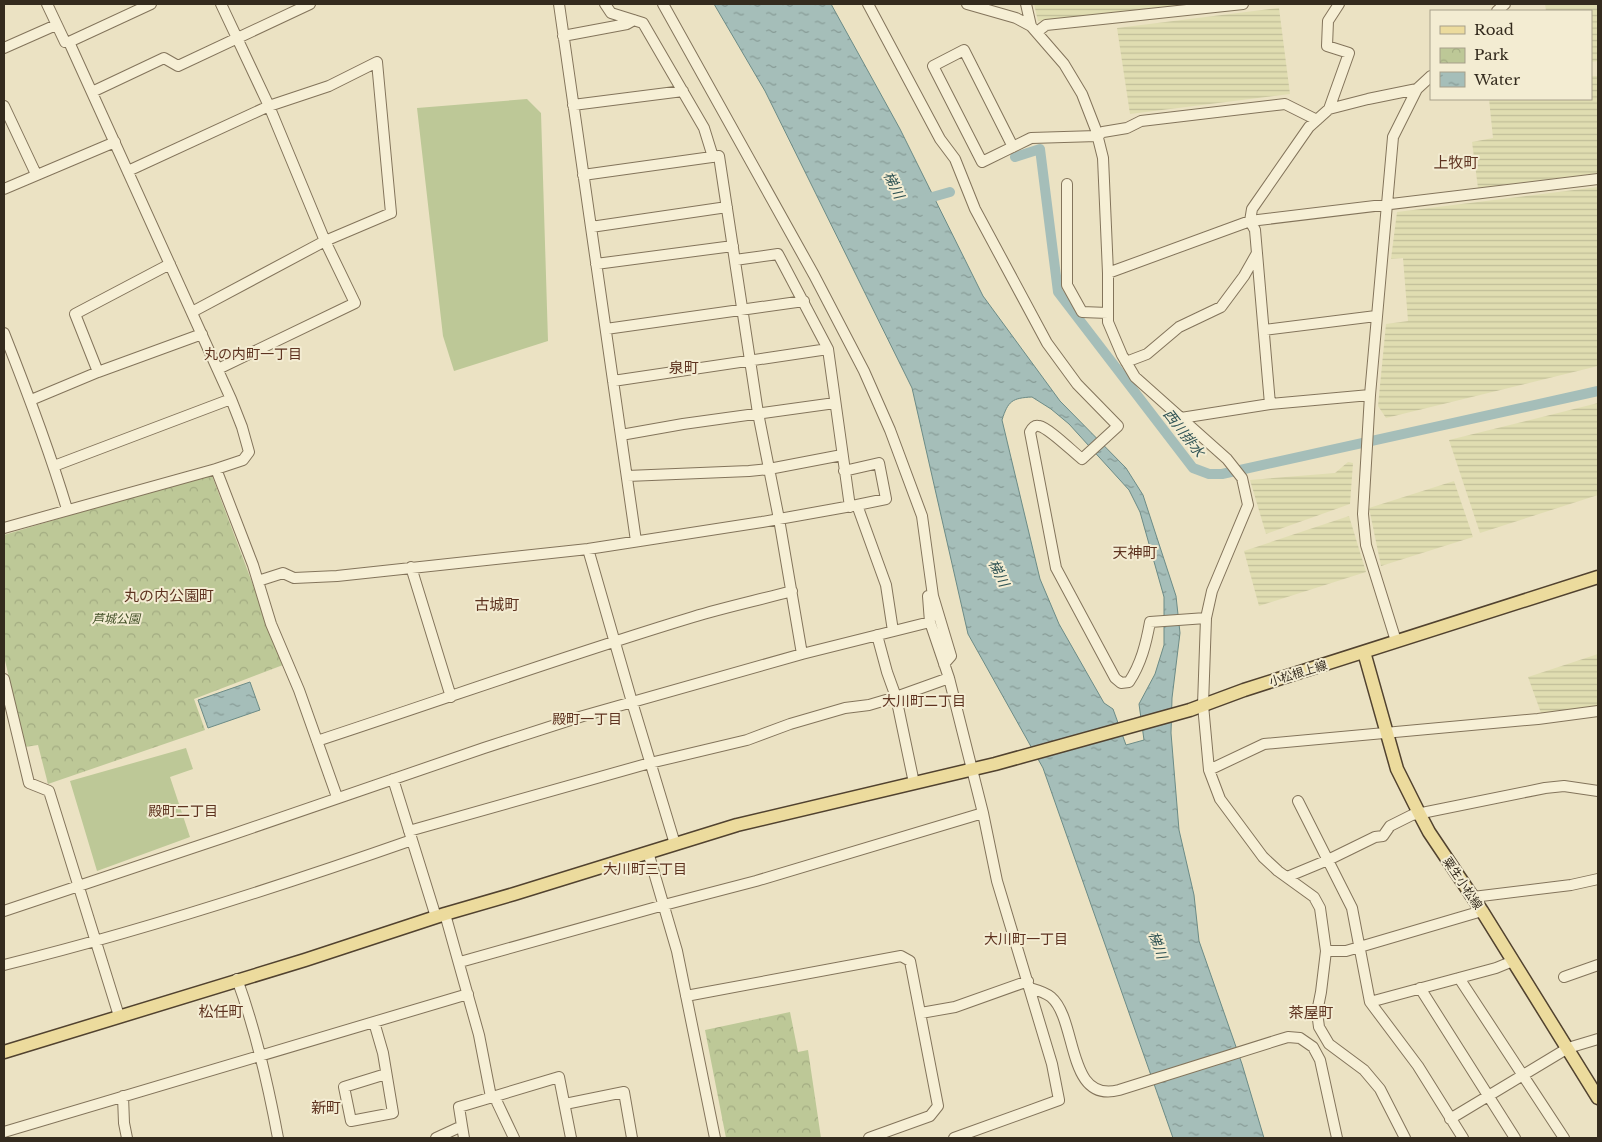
<svg xmlns="http://www.w3.org/2000/svg" width="1602" height="1142" font-family="'Libre Baskerville','Noto Sans JP',serif">
<defs>
<pattern id="farmland-rules" width="6" height="5" patternUnits="userSpaceOnUse" patternTransform="scale(1.25)"><rect width="6" height="5" fill="#e0ddb1"/><path d="M0 2.5h6" fill="none" stroke="#c1be98"/></pattern>
<pattern id="park-crowns" width="20" height="18" patternUnits="userSpaceOnUse" patternTransform="scale(1.25)"><rect width="20" height="18" fill="#bdc897"/><path d="M2 6a3 3 0 1 1 6 0M12 15a3 3 0 1 1 6 0" fill="none" stroke="#a3ac82"/></pattern>
<pattern id="water-ripples" width="26" height="14" patternUnits="userSpaceOnUse" patternTransform="scale(1.25)"><rect width="26" height="14" fill="#a5beb9"/><path d="M2 4q2-2 4 0t4 0M15 11q2-2 4 0t4 0" fill="none" stroke="#879b96"/></pattern>
</defs>
<rect width="100%" height="100%" fill="#ebe2c3"/>
<path fill="url(#farmland-rules)" d="M 1034,4 L 1189,4 L 1038,21 Z
M 1545,4 L 1598,4 L 1598,61 L 1591,62 L 1591,11 L 1546,11 Z
M 1279,8 L 1290,94 L 1130,114 L 1117,28 Z
M 1591,76 L 1598,76 L 1598,173 L 1478,188 L 1472,142 L 1493,138 L 1489,99 L 1591,99 Z
M 1598,187 L 1598,366 L 1386,418 L 1378,406 L 1386,324 L 1408,321 L 1403,258 L 1391,259 L 1397,212 Z
M 1598,403 L 1598,495 L 1480,533 L 1449,440 Z
M 1348,462 L 1353,463 L 1350,504 L 1266,534 L 1250,480 L 1335,473 Z
M 1454,481 L 1473,537 L 1381,566 L 1369,508 Z
M 1349,516 L 1366,572 L 1259,606 L 1244,551 Z
M 1598,654 L 1598,707 L 1541,713 L 1528,677 Z"/>
<path fill="url(#park-crowns)" d="M 211,473 L 283,665 L 194,699 L 205,730 L 48,784 L 38,745 L 25,747 L 4,656 L 4,535 Z
M 790,1012 L 798,1052 L 808,1050 L 821,1138 L 726,1138 L 705,1030 Z"/>
<path fill="#bdc897" d="M 527,99 L 541,113 L 548,341 L 454,371 L 443,336 L 417,108 Z
M 186,748 L 193,769 L 170,777 L 190,837 L 97,871 L 70,781 Z"/>
<path fill="url(#water-ripples)" stroke="#6c8b86" fill-rule="evenodd" d="M 714,4 L 831,4 L 900,129 L 983,296 L 1060,401 L 1126,468 L 1143,495 L 1176,596 L 1180,633 L 1172,698 L 1171,733 L 1179,830 L 1194,895 L 1199,941 L 1242,1064 L 1264,1138 L 1173,1138 L 1043,768 L 968,634 L 912,388 L 765,91 ZM 1032,397 L 1051,409 L 1069,424 L 1129,490 L 1140,512 L 1164,597 L 1164,645 L 1155,674 L 1139,704 L 1144,740 L 1126,745 L 1113,709 L 1104,703 L 1059,624 L 1040,579 L 1002,420 C 1008,401 1012,398 1032,397 Z
M 250,682 L 260,710 L 208,728 L 198,700 Z"/>
<g fill="none" stroke-linecap="round" stroke-linejoin="round">
<path stroke="#a5beb9" stroke-width="10" d="M 1015,157 L 1040,149 L 1058,292 L 1193,468 L 1209,474 L 1222,474 L 1598,391
M 922,200 L 950,192"/>
<g stroke="#83745b" stroke-width="12">
<path id="minor" d="M 559,4 L 636,541
M 605,4 L 611,13 L 643,23 L 704,128 L 713,157
M 663,4 L 814,275 L 864,371 L 890,430 L 922,516 L 933,596 L 951,656 L 944,664
M 868,4 L 940,139 L 955,159 L 975,209 L 1047,343 L 1077,384 L 1118,426 L 1082,459 C 1073,452 1049,428 1039,426 C 1035,425 1032,428 1030,432 L 1056,568 L 1115,678 L 1121,683 L 1129,682 C 1141,664 1146,644 1150,622 L 1206,618
M 967,4 L 1016,18 L 1031,26 L 1064,64 L 1082,94 L 1096,130 L 1103,158 L 1108,273 L 1108,322 L 1122,355 L 1135,377 L 1227,459 L 1242,478 L 1248,505 L 1212,591 L 1206,618 L 1203,705 L 1209,770 L 1220,799 L 1263,857 L 1278,871 L 1314,897 L 1320,908 L 1326,951 L 1321,992 L 1317,1012 L 1319,1027 L 1329,1044 L 1364,1070 L 1380,1089 L 1405,1138
M 1026,4 L 1031,26
M 1339,4 L 1328,21 L 1327,46 L 1349,53 L 1329,109 L 1309,127 L 1252,209 L 1250,221 L 1255,230 L 1270,404 L 1370,395
M 1497,11 L 1505,4
M 1037,32 L 1046,25 L 1243,4
M 563,36 L 627,24 L 634,20
M 69,42 L 151,4
M 4,48 L 56,25
M 92,92 L 164,58 L 178,66 L 310,4
M 573,105 L 683,91
M 4,106 L 36,174
M 1329,109 L 1368,99 L 1417,89
M 1013,147 L 964,50 L 933,66 L 982,162 L 1031,138 L 1097,136 L 1103,132 L 1127,128 L 1141,121 L 1285,104 L 1317,120
M 128,171 L 269,106 L 329,86 L 377,62 L 391,213 L 325,241 L 192,312
M 583,175 L 719,156 L 758,413 L 779,519 L 802,654
M 1067,184 L 1067,285 L 1082,312 L 1108,313
M 4,189 L 115,142
M 591,227 L 727,207
M 735,260 L 778,254 L 828,349 L 850,507
M 596,264 L 733,246
M 1108,273 L 1250,221 L 1598,179
M 606,329 L 804,301
M 1264,330 L 1376,316
M 4,333 C 27,391 49,449 67,509
M 1126,362 L 1147,354 L 1179,327 L 1221,307 L 1244,276 L 1257,253
M 218,369 L 355,303 L 325,241 L 269,106 L 221,4
M 98,372 L 75,314 L 170,264
M 613,381 L 828,349
M 31,400 L 98,372 L 202,334
M 1181,418 L 1270,404
M 621,435 L 683,424 L 835,403
M 54,466 L 231,399
M 216,469 L 253,565 L 271,624 L 299,690 L 337,797
M 844,471 L 879,463 L 886,499 L 857,505
M 627,476 L 749,471 L 769,469 L 842,455
M 4,528 L 216,469 L 243,460 L 249,452 L 242,427 L 231,399 L 69,42 L 65,42 L 47,4
M 588,549 L 632,702 L 675,844
M 411,567 L 451,697
M 258,581 L 283,573 L 294,578 L 337,576 L 588,549 L 762,522 L 857,505 L 886,585 L 893,631
M 928,596 L 930,622
M 877,635 L 887,672 L 896,697 L 914,783
M 1396,641 L 1366,545 L 1363,514 L 1370,395 L 1393,137 L 1417,89 L 1431,76
M 4,679 L 29,783 L 49,791 L 119,1016
M 317,741 C 442,700 567,655 693,617 C 726,607 759,600 792,591
M 1209,770 L 1264,744 L 1538,719 L 1598,711
M 393,779 L 436,917
M 1298,801 L 1352,908 L 1370,1002
M 409,831 L 650,763 L 747,740 L 790,724 L 845,708 L 869,705 L 896,697 L 949,678
M 648,852 L 677,951 L 715,1138
M 1287,877 L 1328,860 L 1375,837 L 1383,836 L 1390,826 L 1412,815 L 1545,788 L 1564,786 L 1598,791
M 1473,897 L 1571,885 L 1598,879
M 4,911 L 225,837 L 484,748 L 583,716 L 802,654 L 930,622 L 949,678 L 983,813 L 997,881 L 1052,1064 L 1059,1100 L 954,1138
M 445,914 L 479,1035 L 491,1097 L 496,1100 L 514,1138
M 1326,951 L 1346,951 L 1482,911
M 460,962 L 664,905 L 756,881 L 983,813
M 4,965 C 142,931 278,887 412,840
M 1564,977 L 1598,965
M 1459,978 L 1564,1138
M 237,979 C 256,1031 268,1084 278,1138
M 1030,988 C 1037,990 1045,992 1051,997 C 1078,1020 1066,1104 1119,1090 L 1278,1040 L 1288,1037 L 1300,1038 L 1313,1047 L 1320,1060 L 1337,1138
M 1420,988 L 1515,1138
M 686,996 L 901,956 L 910,961 L 938,1106 L 930,1116 L 869,1138
M 921,1013 L 955,1007 L 1028,981
M 374,1022 L 383,1053 L 393,1113 L 351,1121 L 344,1087 L 386,1074
M 123,1096 L 124,1123 L 127,1138
M 565,1104 L 624,1092 L 632,1138
M 1450,1119 L 1568,1048 L 1598,1039
M 462,1126 L 464,1138
M 4,1132 L 468,994
M 436,1138 L 462,1126 L 459,1107 L 559,1077 L 571,1138
M 1463,1138 L 1418,1066 L 1370,1002 L 1496,968 L 1513,961"/>
</g>
<g stroke="#51422f" stroke-width="15">
<path id="major" d="M 1364,652 L 1397,769 L 1419,813 L 1429,832 L 1482,911 L 1598,1098
M 4,1052 L 305,960 L 445,914 L 514,894 L 737,825 L 995,764 L 1190,710 L 1244,690 L 1598,577"/>
</g>
<use href="#minor" stroke="#f6efd5" stroke-width="10"/>
<use href="#major" stroke="#ecdb9d" stroke-width="12"/>
</g>
<g text-anchor="middle" dominant-baseline="central" stroke-width="4" stroke-linejoin="round" paint-order="stroke">
<g font-size="12" font-style="italic" fill="#414f26" stroke="#f3ecd2">
<text x="116" y="618">芦城公園</text>
</g>
<g font-size="12" fill="#342b1e" stroke="#f3ecd2">
<text transform="translate(1298 673) rotate(-17)">小松根上線</text>
<text transform="translate(1463 883) rotate(56)">粟生小松線</text>
</g>
<g font-size="14" font-style="italic" fill="#2e5253" stroke="#f3ecd2">
<text transform="translate(894 185) rotate(64)">梯川</text>
<text transform="translate(1184 433) rotate(52)">西川排水</text>
<text transform="translate(999 573) rotate(64)">梯川</text>
<text transform="translate(1158 945) rotate(70)">梯川</text>
</g>
<g font-size="14" fill="#5e3320" stroke="#f3ecd2">
<text x="253" y="354">丸の内町一丁目</text>
<text x="924" y="701">大川町二丁目</text>
<text x="587" y="719">殿町一丁目</text>
<text x="183" y="811">殿町二丁目</text>
<text x="645" y="869">大川町三丁目</text>
<text x="1026" y="939">大川町一丁目</text>
</g>
<g font-size="15" fill="#5e3320" stroke="#f3ecd2">
<text x="1456" y="162">上牧町</text>
<text x="684" y="367">泉町</text>
<text x="1135" y="552">天神町</text>
<text x="169" y="595">丸の内公園町</text>
<text x="497" y="604">古城町</text>
<text x="221" y="1011">松任町</text>
<text x="1311" y="1012">茶屋町</text>
<text x="326" y="1107">新町</text>
</g>
</g>
<rect width="1602" height="1142" fill="none" stroke="#342b1e" stroke-width="10"/>
<rect x="1430" y="10" width="162" height="90" fill="#f3ecd2" stroke="#a79f8a"/>
<rect x="1440" y="26" width="25" height="8" fill="#ecdb9d" stroke="#a79f8a"/>
<text x="1474" y="35" font-size="15" fill="#342b1e">Road</text>
<rect x="1440" y="48" width="25" height="15" fill="url(#park-crowns)" stroke="#a79f8a"/>
<text x="1474" y="60" font-size="15" fill="#342b1e">Park</text>
<rect x="1440" y="72" width="25" height="15" fill="url(#water-ripples)" stroke="#a79f8a"/>
<text x="1474" y="85" font-size="15" fill="#342b1e">Water</text>
</svg>
